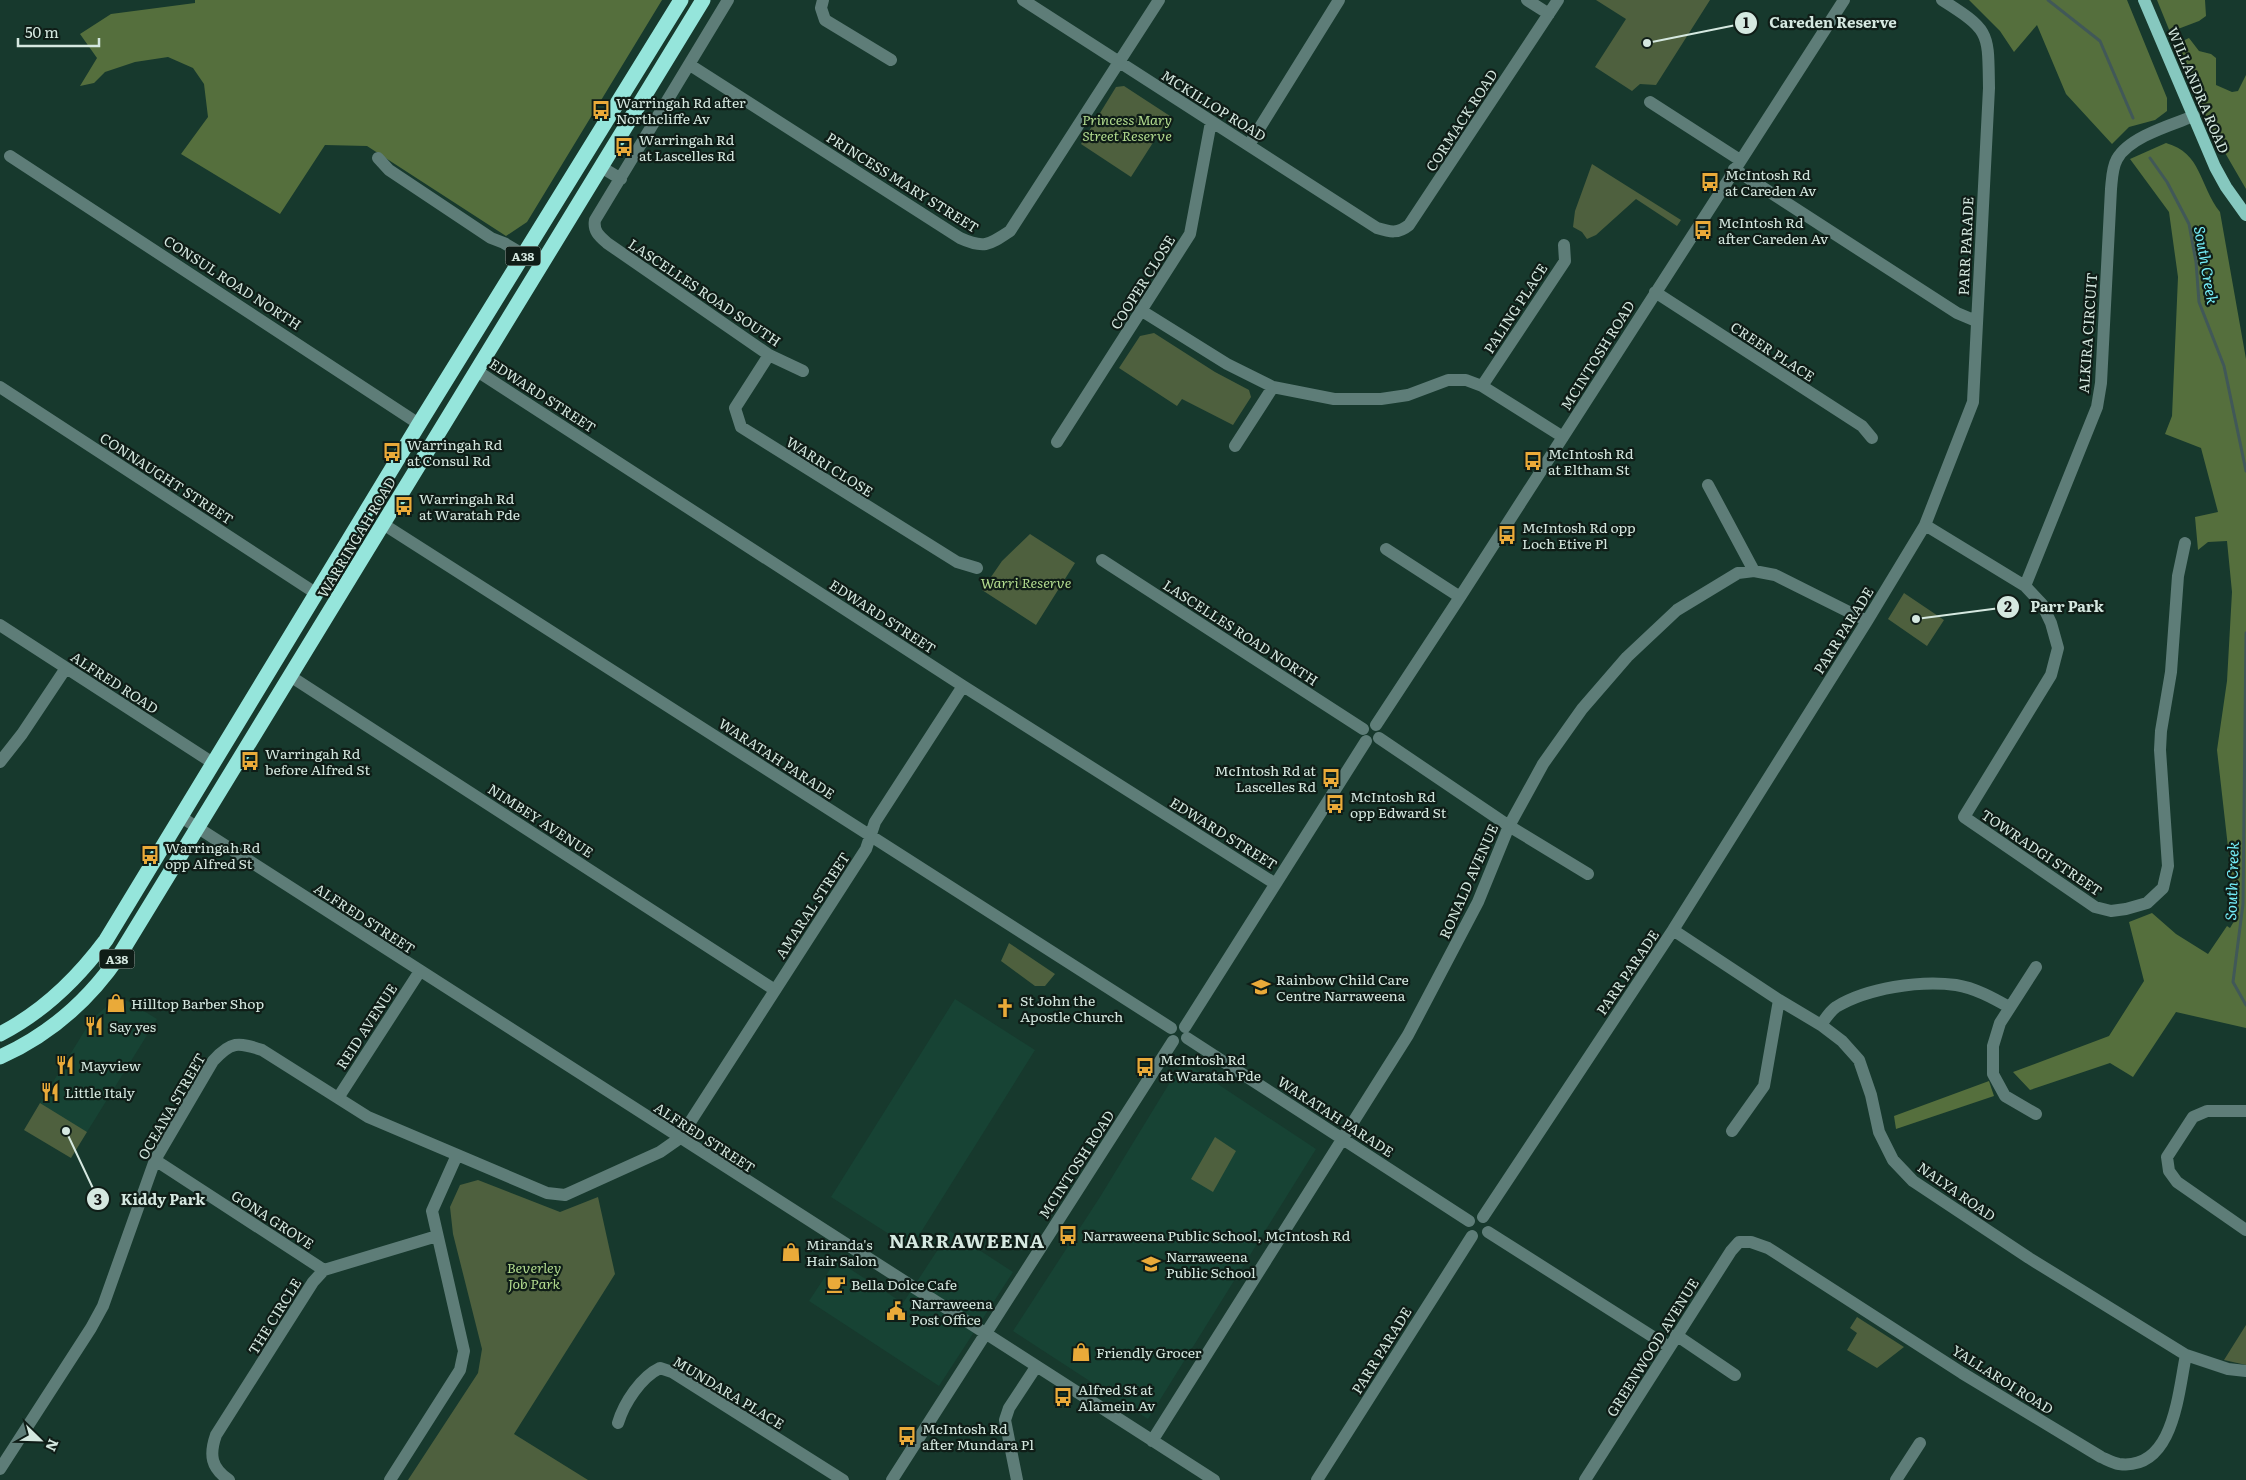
<svg xmlns="http://www.w3.org/2000/svg" width="2246" height="1480" font-family="Literata,serif">
<rect width="100%" height="100%" fill="#17392d"/>
<path fill="#174334" d="M 119,996 L 157,1019 L 87,1132 L 84,1131 L 40,1103 L 92,1019 Z
M 955,999 L 1035,1050 L 911,1248 L 831,1197 Z
M 1183,1061 L 1316,1149 L 1148,1419 L 1013,1331 L 1100,1197 Z
M 950,1231 L 1013,1272 L 939,1386 L 809,1301 L 836,1260 L 903,1303 Z"/>
<path fill="#4e603e" d="M 1596,0 L 1710,0 L 1656,85 L 1640,84 L 1632,91 L 1595,67 L 1626,19 Z
M 1124,86 L 1170,116 L 1131,177 L 1081,144 L 1116,87 Z
M 1592,164 L 1681,220 L 1677,226 L 1636,199 L 1596,235 L 1587,239 L 1582,232 L 1573,227 L 1575,211 Z
M 1154,333 L 1215,372 L 1249,390 L 1251,397 L 1233,425 L 1182,399 L 1177,406 L 1119,368 L 1140,336 Z
M 1030,534 L 1075,563 L 1036,625 L 982,590 L 1002,561 Z
M 1904,593 L 1944,620 L 1927,646 L 1888,619 Z
M 1009,943 L 1055,974 L 1045,986 L 1035,986 L 1001,961 Z
M 40,1103 L 87,1132 L 71,1158 L 24,1130 Z
M 1215,1137 L 1236,1151 L 1213,1192 L 1191,1179 Z
M 478,1180 L 560,1212 L 598,1197 L 615,1274 L 514,1434 L 588,1480 L 408,1480 L 478,1373 L 482,1349 L 453,1234 L 450,1207 L 460,1185 Z
M 1857,1317 L 1904,1347 L 1877,1368 L 1847,1350 L 1857,1333 L 1850,1328 Z
M 2246,1325 L 2246,1365 L 2224,1360 Z"/>
<path fill="#556f3d" d="M 195,0 L 662,0 L 527,222 L 506,236 L 367,146 L 325,145 L 280,214 L 181,154 L 208,117 L 204,84 L 193,68 L 168,57 L 135,62 L 105,72 L 94,83 L 80,86 L 97,58 L 80,34 L 111,14 L 195,3 Z
M 1969,0 L 2127,0 L 2167,98 L 2167,111 L 2155,120 L 2129,127 L 2112,144 L 2066,94 L 2037,25 L 2014,52 L 2000,31 Z
M 2157,0 L 2205,0 L 2206,16 L 2199,21 L 2170,32 Z
M 2189,38 L 2199,51 L 2211,54 L 2216,58 L 2216,85 L 2232,92 L 2238,91 L 2246,75 L 2246,189 L 2206,120 L 2176,44 Z
M 2166,143 C 2202,153 2199,185 2220,212 L 2246,359 L 2246,1028 L 2176,1012 L 2133,1077 L 2110,1063 L 2030,1090 L 2013,1072 L 2109,1036 L 2144,981 L 2129,922 L 2152,913 L 2176,934 L 2208,954 L 2227,926 L 2230,928 L 2236,918 L 2217,750 L 2227,681 L 2232,592 L 2227,541 L 2208,542 L 2198,550 L 2195,517 L 2218,512 L 2201,448 L 2165,434 L 2172,416 L 2178,277 L 2169,212 L 2130,159 Z
M 1989,1081 L 1994,1096 L 1896,1129 L 1894,1116 Z"/>
<g fill="none" stroke-linecap="round" stroke-linejoin="round">
<path stroke="#415858" stroke-width="3" d="M 2048,0 L 2100,41 L 2133,118
M 2150,158 L 2167,182 L 2189,224 L 2196,262 L 2199,302 L 2224,366 L 2246,471
M 2246,633 L 2243,904 L 2233,982 L 2246,1005"/>
<path stroke="#5e7d78" stroke-width="12" d="M 728,0 L 595,220 C 593,231 599,236 607,243 L 769,355 L 803,371
M 823,0 L 821,8 L 825,20 L 891,60
M 1023,0 L 1377,228 C 1390,232 1398,234 1409,225 L 1558,0
M 1527,0 L 1549,14
M 690,65 L 960,238 C 984,249 989,245 1010,231 L 1159,0
M 1650,102 L 1740,160
M 1249,145 L 1339,0
M 10,156 L 419,424
M 378,158 L 389,170 L 491,238 L 504,243 L 524,255
M 601,167 L 621,179
M 1734,169 L 1957,313 L 1976,321
M 1655,292 L 1862,426 L 1872,438
M 1142,311 L 1227,364 L 1273,387 L 1334,399 L 1381,399 L 1408,395 L 1448,380 L 1466,380 L 1482,386 L 1563,437
M 769,355 L 735,408 L 741,427 L 957,562 L 977,568
M 477,371 L 963,686 L 1274,883
M 1482,386 L 1565,261 L 1564,245
M 0,387 L 317,594
M 1057,442 L 1190,234 L 1211,122
M 1235,446 L 1273,387
M 1708,485 L 1754,571
M 383,524 L 1171,1028
M 1925,525 L 2025,586 L 2042,604 L 2051,623 L 2058,648 L 2051,675 L 1964,817 L 2095,907 L 2111,911 L 2126,909 L 2147,903 L 2163,888 L 2168,866 L 2160,750 L 2161,731 L 2171,672 L 2178,576 L 2185,543
M 1386,549 L 1460,597
M 1102,560 L 1363,729
M 2025,586 L 2097,407 L 2101,383 L 2111,189 C 2112,179 2112,168 2117,159 C 2129,137 2171,125 2194,116
M 0,625 L 213,763
M 290,676 L 775,990
M 1376,725 L 1460,597 L 1844,0
M 1379,738 L 1509,826 L 1588,874
M 0,762 L 22,734 L 66,668
M 181,817 L 1214,1480
M 1673,930 L 1779,1000 L 1821,1025 L 1842,1041 L 1859,1060 L 1871,1095 L 1879,1132 L 1893,1160 L 1913,1181 L 2029,1258 L 2186,1355 L 2228,1369 L 2246,1371
M 2036,967 L 2000,1023 L 1993,1046 L 1993,1074 L 2005,1096 L 2036,1114
M 1821,1025 C 1825,1019 1830,1011 1836,1007 C 1867,988 1920,980 1956,985 C 1975,988 1993,998 2009,1007
M 1185,1027 L 1366,741
M 1187,1038 L 1469,1221
M 338,1098 L 420,971
M 2246,1111 L 2207,1111 L 2193,1117 L 2167,1157 L 2169,1171 L 2177,1182 L 2246,1230
M 1732,1131 L 1764,1086 L 1779,1000
M 155,1160 L 324,1270
M 1483,1217 L 1673,930 L 1867,621 L 1925,525 L 1973,402 L 1989,88 C 1988,32 1991,31 1942,0
M 1488,1232 L 1669,1347
M 1676,1335 L 1735,1375
M 618,1423 C 624,1403 641,1377 660,1368 L 672,1372 L 843,1480
M 1152,1441 L 1408,1035 L 1478,902 L 1509,826 L 1543,764 L 1582,709 L 1627,657 L 1677,610 L 1738,573 L 1754,571 L 1775,575 L 1867,621
M 0,1469 L 91,1328 L 103,1306 L 155,1160 L 213,1061 C 231,1041 238,1042 262,1050 L 368,1117 L 547,1193 L 565,1195 L 660,1152 L 680,1138 L 685,1130 L 866,849 L 875,822 L 963,686
M 229,1480 C 211,1468 209,1455 216,1435 L 313,1282 L 324,1270 L 437,1236
M 390,1480 L 460,1370 L 464,1351 L 432,1211 L 457,1155
M 892,1480 L 1173,1041
M 1017,1480 L 1005,1420 L 1009,1408 L 1036,1367
M 1317,1480 L 1472,1236
M 1585,1480 L 1731,1251 L 1739,1242 L 1751,1242 L 1768,1248 L 1962,1373 L 2101,1457 C 2106,1459 2113,1463 2119,1464 C 2174,1471 2178,1393 2186,1355
M 1896,1480 L 1920,1443"/>
<path stroke="#86c8bf" stroke-width="12" d="M 2144,0 L 2215,167 L 2226,187 L 2246,215"/>
<path stroke="#95e5db" stroke-width="15" d="M 0,1034 C 43,1012 77,979 106,940 L 419,424 L 681,0
M 0,1057 C 49,1035 89,1000 119,956 L 703,0"/>
</g>
<defs>
<g id="bus-bare" transform="scale(1.5)"><path d="M-5-6H5V4H4V6H2V4H-2V6H-4V4H-5ZM-3.5-4V0h7V-4ZM-3.5 1.2v1.5H-2V1.2ZM2 1.2v1.5H3.5V1.2Z" fill="#eaaa39" stroke="#0f1d17" stroke-width="2.5" paint-order="stroke"/></g>
<g id="school-bare" transform="scale(1.5)"><path d="M0-5L7-2L0 1L-7-2ZM-4 1L0 2.5L4 1V4Q0 6-4 4Z" fill="#eaaa39" stroke="#0f1d17" stroke-width="2.5" paint-order="stroke"/></g>
<g id="shop-bare" transform="scale(1.5)"><path d="M-5-2.5h2.3a2.7 3.5 0 0 1 5.4 0H5L5.5 6h-11ZM-1.5-2.5h3a1.5 2.3 0 0 0-3 0Z" fill="#eaaa39" stroke="#0f1d17" stroke-width="2.5" paint-order="stroke"/></g>
<g id="church-bare" transform="scale(1.5)"><path d="M-1.2-6h2.4v3.5h3.3v2.4h-3.3V6h-2.4V-.1h-3.3v-2.4h3.3Z" fill="#eaaa39" stroke="#0f1d17" stroke-width="2.5" paint-order="stroke"/></g>
<g id="restaurant-bare" transform="scale(1.5)"><path d="M-5-6h1v4h1v-4h1v4h1v-4h1v5L-1.5 .5V6h-2V.5L-5-1ZM5-6V6H3V1.5H1.5Q1.5-4 5-6Z" fill="#eaaa39" stroke="#0f1d17" stroke-width="2.5" paint-order="stroke"/></g>
<g id="cafe-bare" transform="scale(1.5)"><path d="M-5.5-4.5H6V0H3Q3 3.5 0 3.5H-2.5Q-5.5 3.5-5.5 0ZM3-3.2v2h1.7v-2ZM-6 4.5H4V6H-6Z" fill="#eaaa39" stroke="#0f1d17" stroke-width="2.5" paint-order="stroke"/></g>
<g id="civic-bare" transform="scale(1.5)"><path d="M-.6-6.5H3V-4.5H.6V-3L4-1V1h2V6H-6V1h2V-1L-.6-3ZM-1.2 2.5V6h2.4V2.5Z" fill="#eaaa39" stroke="#0f1d17" stroke-width="2.5" paint-order="stroke"/></g>
</defs>
<g fill-rule="evenodd">
<use href="#bus-bare" x="601" y="110"/>
<use href="#bus-bare" x="624" y="147"/>
<use href="#bus-bare" x="1710" y="182"/>
<use href="#bus-bare" x="1703" y="230"/>
<use href="#bus-bare" x="392" y="452"/>
<use href="#bus-bare" x="1533" y="461"/>
<use href="#bus-bare" x="404" y="506"/>
<use href="#bus-bare" x="1507" y="535"/>
<use href="#bus-bare" x="250" y="761"/>
<use href="#bus-bare" x="1331" y="778"/>
<use href="#bus-bare" x="1335" y="804"/>
<use href="#bus-bare" x="150" y="855"/>
<use href="#school-bare" x="1261" y="987"/>
<use href="#shop-bare" x="116" y="1003"/>
<use href="#church-bare" x="1005" y="1008"/>
<use href="#restaurant-bare" x="94" y="1026"/>
<use href="#restaurant-bare" x="65" y="1065"/>
<use href="#bus-bare" x="1145" y="1067"/>
<use href="#restaurant-bare" x="50" y="1092"/>
<use href="#bus-bare" x="1068" y="1235"/>
<use href="#shop-bare" x="791" y="1252"/>
<use href="#school-bare" x="1151" y="1264"/>
<use href="#cafe-bare" x="836" y="1284"/>
<use href="#civic-bare" x="896" y="1311"/>
<use href="#shop-bare" x="1081" y="1352"/>
<use href="#bus-bare" x="1063" y="1397"/>
<use href="#bus-bare" x="907" y="1436"/>
</g>
<g text-anchor="middle" dominant-baseline="central" stroke-width="4.5" stroke-linejoin="round" paint-order="stroke">
<g fill="#0f1d17" stroke="#9aaba4" stroke-width="1">
<rect x="505.5" y="246.5" width="35" height="19" rx="4"/>
<rect x="99.5" y="949.5" width="35" height="19" rx="4"/>
</g>
<g font-size="12" font-weight="bold" fill="#d5e8e0">
<text x="523" y="256">A38</text>
<text x="117" y="959">A38</text>
</g>
<g font-size="14" fill="#d5e8e0" stroke="#0f1d17">
<text transform="translate(2199 90) rotate(67)">WILLANDRA ROAD</text>
<text transform="translate(1214 105) rotate(32)">MCKILLOP ROAD</text>
<text transform="translate(1461 120) rotate(-57)">CORMACK ROAD</text>
<text transform="translate(903 182) rotate(32)">PRINCESS MARY STREET</text>
<text transform="translate(1965 246) rotate(-87)">PARR PARADE</text>
<text transform="translate(233 282) rotate(33)">CONSUL ROAD NORTH</text>
<text transform="translate(1142 282) rotate(-58)">COOPER CLOSE</text>
<text transform="translate(705 292) rotate(34)">LASCELLES ROAD SOUTH</text>
<text transform="translate(1515 308) rotate(-57)">PALING PLACE</text>
<text transform="translate(2087 333) rotate(-86)">ALKIRA CIRCUIT</text>
<text transform="translate(1773 351) rotate(33)">CREER PLACE</text>
<text transform="translate(1597 355) rotate(-58)">MCINTOSH ROAD</text>
<text transform="translate(543 395) rotate(33)">EDWARD STREET</text>
<text transform="translate(830 466) rotate(32)">WARRI CLOSE</text>
<text transform="translate(167 478) rotate(33)">CONNAUGHT STREET</text>
<text transform="translate(356 537) rotate(-59)">WARRINGAH ROAD</text>
<text transform="translate(883 616) rotate(33)">EDWARD STREET</text>
<text transform="translate(1843 630) rotate(-58)">PARR PARADE</text>
<text transform="translate(1241 632) rotate(33)">LASCELLES ROAD NORTH</text>
<text transform="translate(115 682) rotate(33)">ALFRED ROAD</text>
<text transform="translate(777 758) rotate(33)">WARATAH PARADE</text>
<text transform="translate(541 820) rotate(33)">NIMBEY AVENUE</text>
<text transform="translate(1224 833) rotate(32)">EDWARD STREET</text>
<text transform="translate(2042 852) rotate(34)">TOWRADGI STREET</text>
<text transform="translate(1468 881) rotate(-66)">RONALD AVENUE</text>
<text transform="translate(812 905) rotate(-57)">AMARAL STREET</text>
<text transform="translate(365 918) rotate(33)">ALFRED STREET</text>
<text transform="translate(1627 972) rotate(-56)">PARR PARADE</text>
<text transform="translate(366 1026) rotate(-57)">REID AVENUE</text>
<text transform="translate(171 1106) rotate(-60)">OCEANA STREET</text>
<text transform="translate(1336 1116) rotate(33)">WARATAH PARADE</text>
<text transform="translate(705 1137) rotate(33)">ALFRED STREET</text>
<text transform="translate(1076 1164) rotate(-57)">MCINTOSH ROAD</text>
<text transform="translate(1957 1191) rotate(35)">NALYA ROAD</text>
<text transform="translate(273 1219) rotate(33)">GONA GROVE</text>
<text transform="translate(274 1316) rotate(-58)">THE CIRCLE</text>
<text transform="translate(1652 1347) rotate(-58)">GREENWOOD AVENUE</text>
<text transform="translate(1381 1350) rotate(-58)">PARR PARADE</text>
<text transform="translate(2003 1379) rotate(32)">YALLAROI ROAD</text>
<text transform="translate(729 1392) rotate(31)">MUNDARA PLACE</text>
</g>
<g font-size="14" fill="#d5e8e0" stroke="#0f1d17" text-anchor="start">
<text x="616" y="102">Warringah Rd after<tspan x="616" dy="16">Northcliffe Av</tspan></text>
<text x="639" y="139">Warringah Rd<tspan x="639" dy="16">at Lascelles Rd</tspan></text>
<text x="1725" y="174">McIntosh Rd<tspan x="1725" dy="16">at Careden Av</tspan></text>
<text x="1718" y="222">McIntosh Rd<tspan x="1718" dy="16">after Careden Av</tspan></text>
<text x="407" y="444">Warringah Rd<tspan x="407" dy="16">at Consul Rd</tspan></text>
<text x="1548" y="453">McIntosh Rd<tspan x="1548" dy="16">at Eltham St</tspan></text>
<text x="419" y="498">Warringah Rd<tspan x="419" dy="16">at Waratah Pde</tspan></text>
<text x="1522" y="527">McIntosh Rd opp<tspan x="1522" dy="16">Loch Etive Pl</tspan></text>
<text x="265" y="753">Warringah Rd<tspan x="265" dy="16">before Alfred St</tspan></text>
<text x="1316" y="770" text-anchor="end">McIntosh Rd at<tspan x="1316" dy="16">Lascelles Rd</tspan></text>
<text x="1350" y="796">McIntosh Rd<tspan x="1350" dy="16">opp Edward St</tspan></text>
<text x="165" y="847">Warringah Rd<tspan x="165" dy="16">opp Alfred St</tspan></text>
<text x="1276" y="979">Rainbow Child Care<tspan x="1276" dy="16">Centre Narraweena</tspan></text>
<text x="1020" y="1000">St John the<tspan x="1020" dy="16">Apostle Church</tspan></text>
<text x="131" y="1003">Hilltop Barber Shop</text>
<text x="109" y="1026">Say yes</text>
<text x="1160" y="1059">McIntosh Rd<tspan x="1160" dy="16">at Waratah Pde</tspan></text>
<text x="80" y="1065">Mayview</text>
<text x="65" y="1092">Little Italy</text>
<text x="1083" y="1235">Narraweena Public School, McIntosh Rd</text>
<text x="806" y="1244">Miranda's<tspan x="806" dy="16">Hair Salon</tspan></text>
<text x="1166" y="1256">Narraweena<tspan x="1166" dy="16">Public School</tspan></text>
<text x="851" y="1284">Bella Dolce Cafe</text>
<text x="911" y="1303">Narraweena<tspan x="911" dy="16">Post Office</tspan></text>
<text x="1096" y="1352">Friendly Grocer</text>
<text x="1078" y="1389">Alfred St at<tspan x="1078" dy="16">Alamein Av</tspan></text>
<text x="922" y="1428">McIntosh Rd<tspan x="922" dy="16">after Mundara Pl</tspan></text>
</g>
<g font-size="14" font-style="italic" fill="#b2db8e" stroke="#0f1d17">
<text x="1127" y="119">Princess Mary<tspan x="1127" dy="16">Street Reserve</tspan></text>
<text x="1026" y="582">Warri Reserve</text>
<text x="534" y="1267">Beverley<tspan x="534" dy="16">Job Park</tspan></text>
</g>
<g font-size="15" font-style="italic" fill="#75effa" stroke="#0f1d17">
<text transform="translate(2207 265) rotate(80)">South Creek</text>
<text transform="translate(2231 881) rotate(-88)">South Creek</text>
</g>
<g font-size="19" font-weight="bold" letter-spacing="1" fill="#d5e8e0" stroke="#0f1d17">
<text x="967" y="1240">NARRAWEENA</text>
</g>
</g>
<path fill="none" stroke="#d5e8e0" stroke-width="2" d="M1647 43L1746 23M1916 619L2008 607M66 1131L98 1199"/>
<g fill="#d5e8e0" stroke="#0f1d17" stroke-width="2">
<circle cx="1647" cy="43" r="5"/>
<circle cx="1916" cy="619" r="5"/>
<circle cx="66" cy="1131" r="5"/>
<circle cx="1746" cy="23" r="12"/>
<circle cx="2008" cy="607" r="12"/>
<circle cx="98" cy="1199" r="12"/>
</g>
<g font-size="15" text-anchor="middle" font-weight="bold" fill="#111">
<text x="1746" y="28">1</text>
<text x="2008" y="612">2</text>
<text x="98" y="1205">3</text>
</g>
<g font-size="15" text-anchor="middle" font-weight="bold" fill="#d5e8e0" stroke="#0f1d17" stroke-width="4.5" stroke-linejoin="round" paint-order="stroke">
<text x="1833" y="28">Careden Reserve</text>
<text x="2067" y="612">Parr Park</text>
<text x="163" y="1205">Kiddy Park</text>
</g>
<g transform="translate(40 1440) rotate(113)" stroke="#0f1d17" stroke-width="4" paint-order="stroke">
<path d="M0-4L9 19L0 12L-9 19Z" fill="#d5e8e0"/>
<text y="-8" font-size="14" font-weight="bold" text-anchor="middle" fill="#d5e8e0">N</text>
</g>
<path d="M18 38v8h81v-8" fill="none" stroke="#d5e8e0" stroke-width="2.5"/>
<text x="25" y="38" font-size="15" fill="#d5e8e0" stroke="#0f1d17" stroke-width="4" paint-order="stroke">50 m</text>
</svg>
